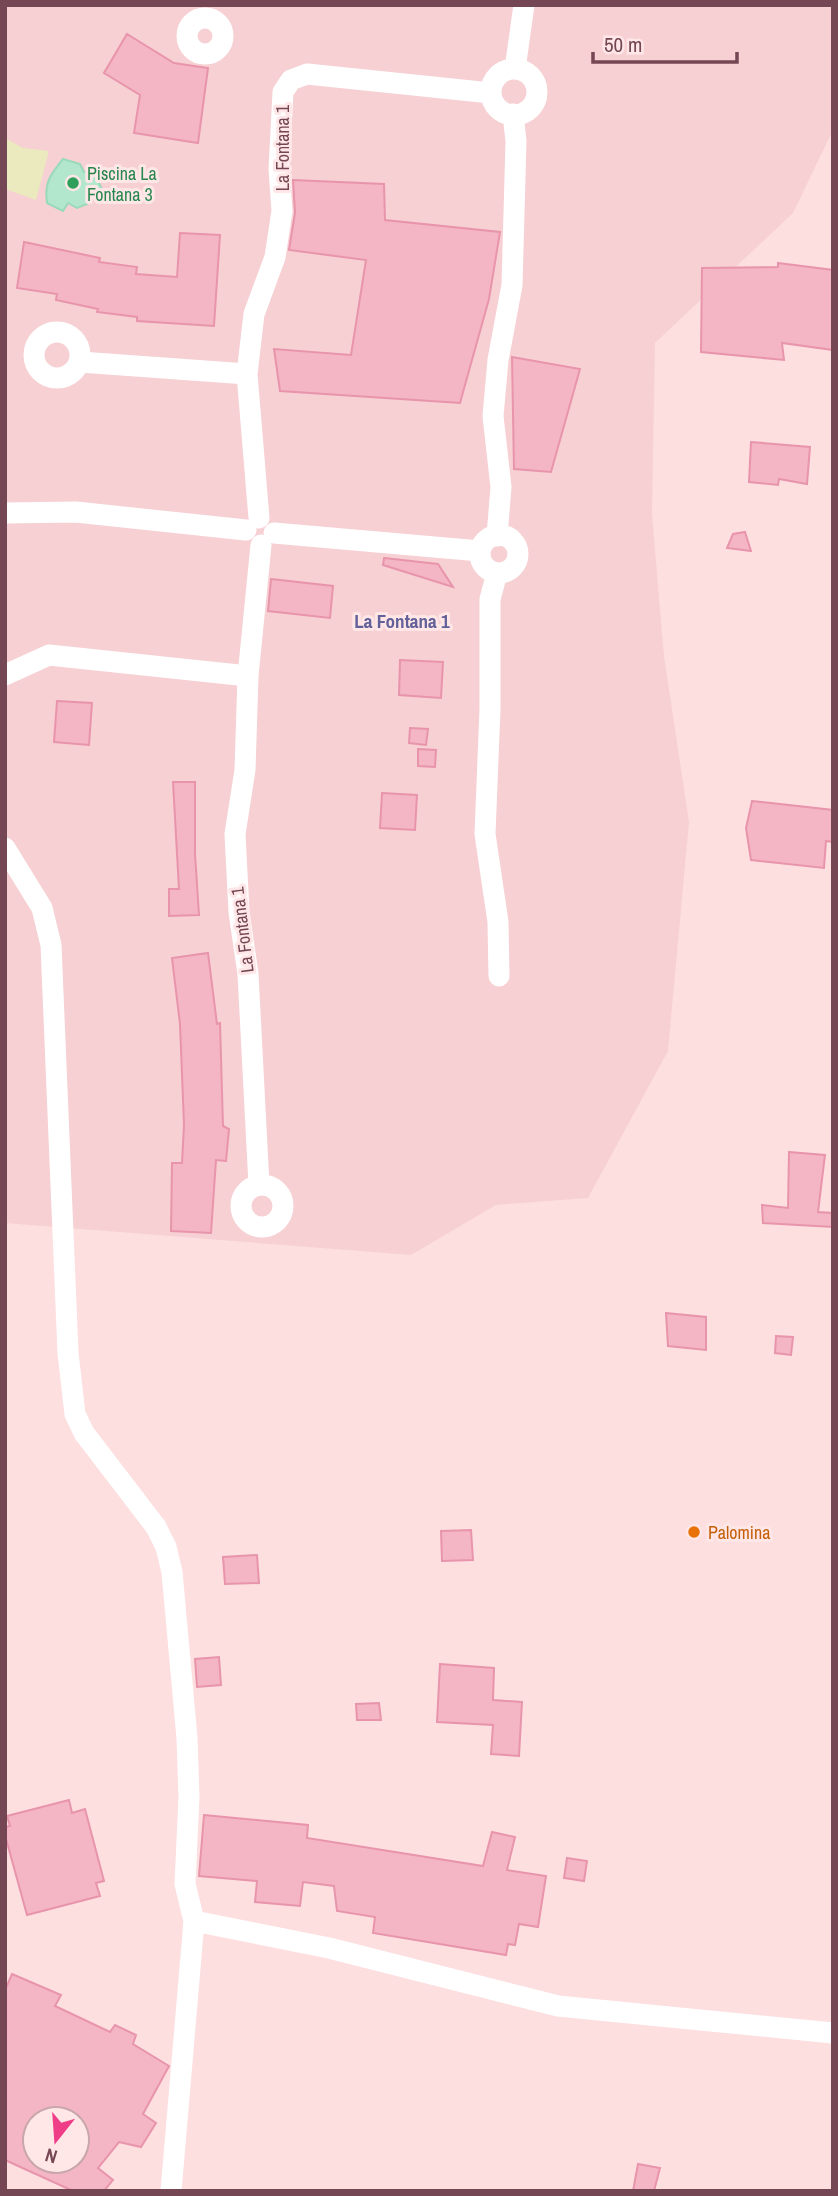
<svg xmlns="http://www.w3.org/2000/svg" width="838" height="2196" font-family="'Archivo Narrow',sans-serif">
<rect width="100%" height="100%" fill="#fddfe0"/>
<path fill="#f7d0d3" d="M 5,5 L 833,5 L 833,130 L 793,213 L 655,343 L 652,514 L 664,656 L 689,822 L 668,1051 L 588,1198 L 496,1205 L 411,1255 L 5,1223 Z"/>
<path fill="#ebe9be" d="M 5,138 L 23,148 L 49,151 L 36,200 L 5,189 Z"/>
<path fill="#b3e7cd" stroke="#99daba" stroke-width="2" d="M 63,159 L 80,164 L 84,172 L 94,174 L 101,187 L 98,196 L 91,197 L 87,204 L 77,208 L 68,203 L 63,211 L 47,203 C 44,183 50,175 63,159 Z"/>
<path fill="#f4b5c5" stroke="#e895ab" stroke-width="2" fill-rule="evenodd" d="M 127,34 L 174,63 L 208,68 L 198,143 L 134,133 L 140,95 L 104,73 Z
M 293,180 L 384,184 L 385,220 L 500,232 L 489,299 L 460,403 L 280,391 L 274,349 L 351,355 L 366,260 L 289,250 L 295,213 Z
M 180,233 L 220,235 L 214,326 L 137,321 L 137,317 L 97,312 L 98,309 L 56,300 L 57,294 L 17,288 L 24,242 L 100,258 L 99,262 L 137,267 L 136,274 L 177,277 Z
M 778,263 L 833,270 L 833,350 L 782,343 L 784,360 L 701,352 L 702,268 L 778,267 Z
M 512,357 L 580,369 L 551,472 L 514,469 Z
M 751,442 L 810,447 L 807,484 L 779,479 L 778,485 L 749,482 Z
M 745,532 L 751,551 L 727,548 L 733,534 Z
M 384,558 L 438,564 L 453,587 L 383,565 Z
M 271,579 L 333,586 L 330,618 L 268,611 Z
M 400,660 L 443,662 L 441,698 L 399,695 Z
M 57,701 L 92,703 L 89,745 L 54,742 Z
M 410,728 L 428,729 L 426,745 L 409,743 Z
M 418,749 L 436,750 L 435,767 L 418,766 Z
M 173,782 L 195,782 L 195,854 L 199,915 L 169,916 L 169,889 L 179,889 Z
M 382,793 L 417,795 L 415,830 L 380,828 Z
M 752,801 L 833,810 L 833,842 L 826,841 L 824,868 L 751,860 L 746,828 Z
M 208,953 L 217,1024 L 220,1023 L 223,1126 L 229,1129 L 226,1161 L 216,1160 L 211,1233 L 171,1231 L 172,1163 L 182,1163 L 184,1125 L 180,1024 L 172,958 Z
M 789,1152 L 825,1155 L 818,1212 L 833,1213 L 833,1227 L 763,1223 L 762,1205 L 788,1208 Z
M 666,1313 L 706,1317 L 706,1350 L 668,1346 Z
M 776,1336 L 793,1337 L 791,1355 L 775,1353 Z
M 471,1530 L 473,1560 L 442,1561 L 441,1531 Z
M 257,1555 L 259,1583 L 225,1584 L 223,1557 Z
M 219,1657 L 221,1685 L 197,1687 L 195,1659 Z
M 440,1664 L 494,1668 L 493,1700 L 522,1702 L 519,1756 L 491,1754 L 493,1725 L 437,1722 Z
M 379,1703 L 381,1720 L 357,1720 L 356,1704 Z
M 69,1800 L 72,1813 L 85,1809 L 104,1881 L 96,1883 L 100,1896 L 27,1915 L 5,1835 L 5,1827 L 10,1826 L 7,1816 Z
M 204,1815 L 308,1825 L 307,1838 L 483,1866 L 492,1832 L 515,1837 L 507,1870 L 546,1876 L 538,1927 L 519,1924 L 515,1945 L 508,1944 L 506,1955 L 373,1933 L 375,1917 L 337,1911 L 334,1886 L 303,1882 L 300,1906 L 255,1902 L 257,1881 L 199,1876 Z
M 567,1858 L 587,1861 L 584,1881 L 564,1878 Z
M 12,1974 L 61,1995 L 55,2006 L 110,2032 L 115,2025 L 136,2035 L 133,2044 L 169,2066 L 143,2114 L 156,2123 L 141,2147 L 119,2142 L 98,2168 L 113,2180 L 104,2191 L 73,2191 L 5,2160 L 5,1990 ZM 35,2119 L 77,2119 L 77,2161 L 35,2161 Z
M 638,2164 L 660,2168 L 654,2191 L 633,2191 Z"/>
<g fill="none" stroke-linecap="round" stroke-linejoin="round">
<path stroke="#fff" stroke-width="21" d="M187 36a18 18 0 1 1 36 0a18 18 0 1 1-36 0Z
M 515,69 L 524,5
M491 92a23 23 0 1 1 46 0a23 23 0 1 1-46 0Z
M34 355a23 23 0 1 1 46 0a23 23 0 1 1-46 0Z
M 80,362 L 247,374
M 5,513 L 76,512 L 246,530
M 259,518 L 247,374 L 254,314 L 275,257 L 282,211 L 279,169 L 283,92 L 291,80 L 307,74 L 491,93
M 274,533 L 480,551
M480 554a19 19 0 1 1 38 0a19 19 0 1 1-38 0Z
M 497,536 L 501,487 L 493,416 L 498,360 L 512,285 L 516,141 L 513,114
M 497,573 L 490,599 L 490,709 L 485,834 L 498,922 L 499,976
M 5,675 L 49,655 L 248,676
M 5,848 L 42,908 L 51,945 L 68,1353 L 75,1414 L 84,1433 L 156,1527 L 166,1547 L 172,1572 L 187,1738 L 189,1797 L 185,1884 L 194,1921 L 171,2191
M 259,1185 L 248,974 L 239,912 L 235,834 L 245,770 L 248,676 L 261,545
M241 1206a21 21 0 1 1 42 0a21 21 0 1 1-42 0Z
M 194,1921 L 329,1948 L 558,2006 L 833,2033"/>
</g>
<circle fill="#2e9e5b" stroke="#ffe7e7" stroke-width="2.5" cx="73" cy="183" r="7"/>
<circle fill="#e8710a" stroke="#ffe7e7" stroke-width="2.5" cx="694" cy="1532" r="7"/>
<g text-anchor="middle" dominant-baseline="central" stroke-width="6" stroke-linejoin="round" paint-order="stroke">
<g font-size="18" fill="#754653" stroke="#ffe7e7">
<text transform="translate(282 148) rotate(-90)">La Fontana 1</text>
<text transform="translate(242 930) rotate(-97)">La Fontana 1</text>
</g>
<g font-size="18" fill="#27864d" stroke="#ffe7e7" text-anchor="start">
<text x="87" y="173">Piscina La<tspan x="87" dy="21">Fontana 3</tspan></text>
</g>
<g font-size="18" fill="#c56008" stroke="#ffe7e7" text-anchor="start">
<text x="708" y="1532">Palomina</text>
</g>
<g font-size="19" font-weight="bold" fill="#626199" stroke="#ffe7e7">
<text x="402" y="621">La Fontana 1</text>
</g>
</g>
<rect width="838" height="2196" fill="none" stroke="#754653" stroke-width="14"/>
<g transform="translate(56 2140) rotate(197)"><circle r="33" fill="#ffe7e7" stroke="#c8a7ac" stroke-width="2"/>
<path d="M0-5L12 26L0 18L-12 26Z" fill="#ef3d88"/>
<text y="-10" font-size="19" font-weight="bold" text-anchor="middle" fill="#754653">N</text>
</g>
<path d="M593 52v10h144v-10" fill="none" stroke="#754653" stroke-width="3.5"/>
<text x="604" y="52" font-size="21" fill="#754653" stroke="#ffe7e7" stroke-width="5" paint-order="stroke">50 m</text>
</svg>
